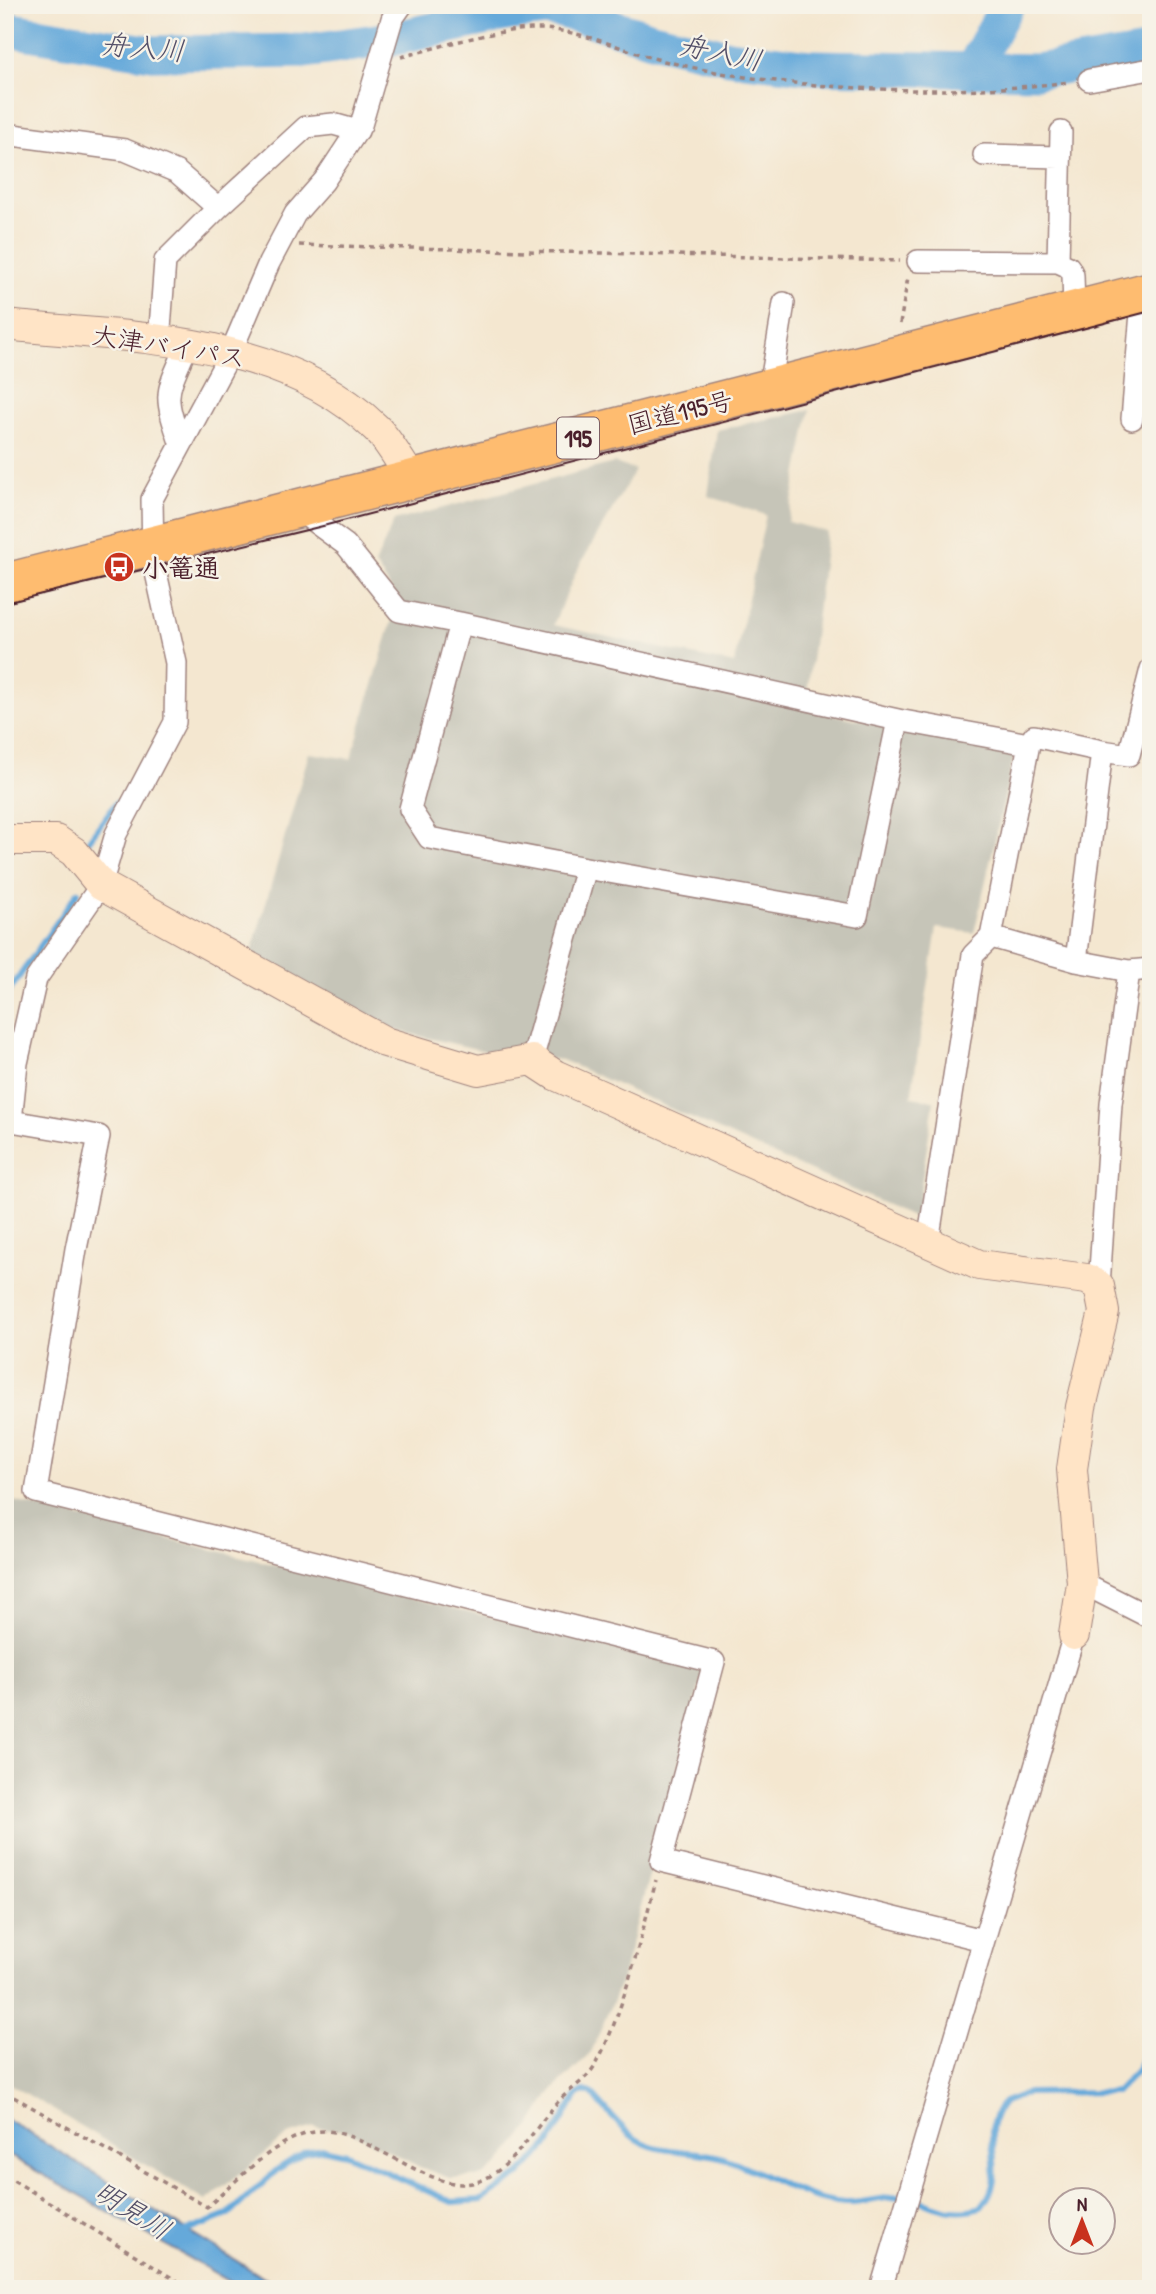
<svg xmlns="http://www.w3.org/2000/svg" width="1156" height="2294" font-family="'Patrick Hand','Klee One',sans-serif">
<rect width="100%" height="100%" fill="#f7f3e8"/>
<filter id="ink" filterUnits="userSpaceOnUse"><feTurbulence type="fractalNoise" baseFrequency=".0143" numOctaves="2"/><feDisplacementMap in="SourceGraphic" scale="14" xChannelSelector="R" yChannelSelector="G"/><feConvolveMatrix kernelMatrix="1 2 1 2 8 2 1 2 1" color-interpolation-filters="sRGB"/></filter>
<filter id="wash" filterUnits="userSpaceOnUse"><feTurbulence type="fractalNoise" baseFrequency=".00686" numOctaves="4" result="noise"/><feDisplacementMap in="SourceGraphic" scale="28" xChannelSelector="R" yChannelSelector="G"/><feGaussianBlur stdDeviation="1.57" result="paint"/><feColorMatrix in="noise" values="0 0 0 0 0 0 0 0 0 0 0 0 0 0 0 0 0 1.4 0 .05"/><feComposite in="paint" operator="in"/></filter>
<g filter="url(#wash)">
<rect width="100%" height="100%" fill="#f4e7d0"/>
<path fill="#c6c5b8" d="M 810,410 L 788,522 L 827,532 L 805,709 L 1015,751 L 974,933 L 937,928 L 911,1097 L 934,1101 L 916,1218 L 562,1060 L 485,1051 L 386,1028 L 251,955 L 309,753 L 351,759 L 398,600 L 375,564 L 394,521 L 614,463 L 635,470 L 577,570 L 553,625 L 734,664 L 766,515 L 708,496 L 717,430 Z
M 5,1499 L 704,1669 L 622,1978 L 591,2053 L 551,2092 L 531,2125 L 498,2165 L 483,2176 L 450,2178 L 420,2167 L 349,2131 L 314,2127 L 288,2135 L 206,2201 L 5,2081 Z"/>
<path fill="#65a9da" stroke="#586482" stroke-width="2" d="M 5,2118 L 282,2289 L 243,2289 L 5,2153 Z"/>
<g fill="none" stroke-linecap="round" stroke-linejoin="round">
<path stroke="#65a9da" stroke-width="6" d="M 89,840 L 116,803
M 5,997 L 78,892
M 180,2234 L 228,2215 L 278,2169 L 305,2152 L 323,2149 L 346,2154 L 452,2202 L 482,2200 L 519,2175 L 547,2146 L 577,2095 L 584,2091 L 591,2093 C 605,2108 620,2128 636,2139 C 661,2155 693,2149 720,2157 C 762,2170 799,2200 845,2203 C 864,2204 880,2197 898,2197 C 928,2197 943,2219 981,2207 C 1013,2170 974,2135 1004,2102 L 1028,2093 L 1116,2092 L 1136,2071 L 1151,2041"/>
<path stroke="#65a9da" stroke-width="35" d="M 5,29 L 152,53 L 305,51 L 391,39 L 510,13 L 544,9 L 563,11 L 652,39 L 729,57 L 811,67 L 1037,71 L 1151,52
M 971,72 L 1007,5"/>
</g>
</g>
<g filter="url(#ink)">
<g fill="none" stroke-linecap="round" stroke-linejoin="round">
<g stroke="#9f837e" stroke-width="24">
<path id="street" d="M 402,5 L 392,19 L 361,125 L 324,181 L 295,214 L 269,263 L 231,352 L 152,499 L 153,559 L 176,663 L 175,722 L 116,834 L 101,885 L 36,979 L 17,1063 L 11,1121 L 99,1136 L 76,1249 L 36,1492 L 714,1662 L 661,1861 L 983,1940
M 1089,80 L 1151,69
M 5,134 L 125,150 L 177,172 L 218,208 L 165,261 L 159,342
M 984,155 L 1060,157
M 218,208 L 306,127 L 333,124 L 358,131
M 918,261 L 1058,262 L 1069,267 L 1073,275 L 1074,310
M 1058,262 L 1061,132
M 770,388 L 784,303
M 1132,419 L 1141,313 L 1138,294
M 181,445 C 163,392 165,396 187,346
M 297,509 L 346,545 L 399,611 L 460,623
M 898,720 L 1029,744 L 1034,736 L 1102,751 L 1076,961
M 1102,751 L 1129,755 L 1151,669
M 991,937 L 1029,744
M 1129,971 L 1151,969
M 532,1060 L 586,868 L 429,838 L 410,809 L 460,623 L 898,720 L 857,916 L 586,868
M 928,1242 L 973,955 L 991,937 L 1076,961 L 1129,971 L 1111,1104 L 1099,1286
M 1082,1583 L 1151,1618
M 881,2289 L 1074,1635"/>
</g>
<g stroke="#9f837e" stroke-width="32">
<path id="secondary" d="M 5,325 C 130,338 279,335 376,428 C 390,442 401,464 413,480
M 5,840 L 56,840 L 74,852 L 101,885 L 385,1042 L 478,1070 L 532,1060 L 555,1075 L 979,1265 L 1087,1279 L 1099,1286 L 1104,1312 L 1081,1407 L 1072,1469 L 1082,1583 L 1074,1635"/>
</g>
<g stroke="#9f837e" stroke-width="41">
<path id="highway" d="M 5,583 L 1151,291"/>
</g>
<path stroke="#9f837e" stroke-width="3.5" stroke-dasharray="5 5" stroke-linecap="butt" d="M 401,57 C 443,46 488,31 531,29 C 576,27 621,50 664,61 C 698,69 734,76 768,80 C 867,92 971,94 1070,82
M 299,245 L 900,261
M 900,324 L 908,277
M 5,2092 L 207,2207 C 239,2180 280,2131 325,2131 C 345,2132 363,2142 380,2151 C 403,2162 427,2178 453,2183 C 500,2192 530,2133 557,2103 C 571,2087 585,2083 597,2062 C 624,2011 641,1936 656,1880
M 5,2175 L 190,2289"/>
<use href="#street" stroke="#fff" stroke-width="21"/>
<use href="#secondary" stroke="#ffe4c6" stroke-width="30"/>
<use href="#highway" stroke="#febc70" stroke-width="38"/>
<path stroke="#4a1f2b" stroke-width="2" d="M 5,603 L 323,526 L 1151,311"/>
</g>
</g>
<defs>
<g id="bus-disc" transform="scale(1.575)"><circle r="9.5" fill="#c8321e" stroke="#f7f3e8"/><path d="M-5-6H5V4H4V6H2V4H-2V6H-4V4H-5ZM-3.5-4V0h7V-4ZM-3.5 1.2v1.5H-2V1.2ZM2 1.2v1.5H3.5V1.2Z" fill="#fff"/></g>
</defs>
<g fill-rule="evenodd">
<use href="#bus-disc" x="119" y="567"/>
</g>
<g text-anchor="middle" dominant-baseline="central" stroke-width="5" stroke-linejoin="round" paint-order="stroke">
<rect fill="#f7f3e8" stroke="#7e5f64" stroke-width="2" x="557" y="417.5" width="42" height="41" rx="5"/>
<g font-size="24" font-weight="bold" fill="#4a1f2b">
<text x="578" y="438">195</text>
</g>
<g font-size="26" fill="#4a1f2b" stroke="#f7f3e8">
<text transform="translate(169 346) rotate(9)">大津バイパス</text>
<text transform="translate(680 412) rotate(-14)">国道195号</text>
</g>
<g font-size="26" font-weight="bold" fill="#4a1f2b" stroke="#f7f3e8" text-anchor="start">
<text x="142" y="567">小篭通</text>
</g>
<g font-size="28" font-style="italic" fill="#534f68" stroke="#f7f3e8">
<text transform="translate(143 47) rotate(5)">舟入川</text>
<text transform="translate(721 52) rotate(12)">舟入川</text>
<text transform="translate(133 2210) rotate(32)">明見川</text>
</g>
</g>
<rect width="1156" height="2294" fill="none" stroke="#f7f3e8" stroke-width="28"/>
<g transform="translate(1082 2221)"><circle r="33" fill="#f7f3e8" stroke="#b29e9c" stroke-width="2"/>
<path d="M0-5L12 26L0 18L-12 26Z" fill="#c8321e"/>
<text y="-10" font-size="19" font-weight="bold" text-anchor="middle" fill="#4a1f2b">N</text>
</g>
</svg>
